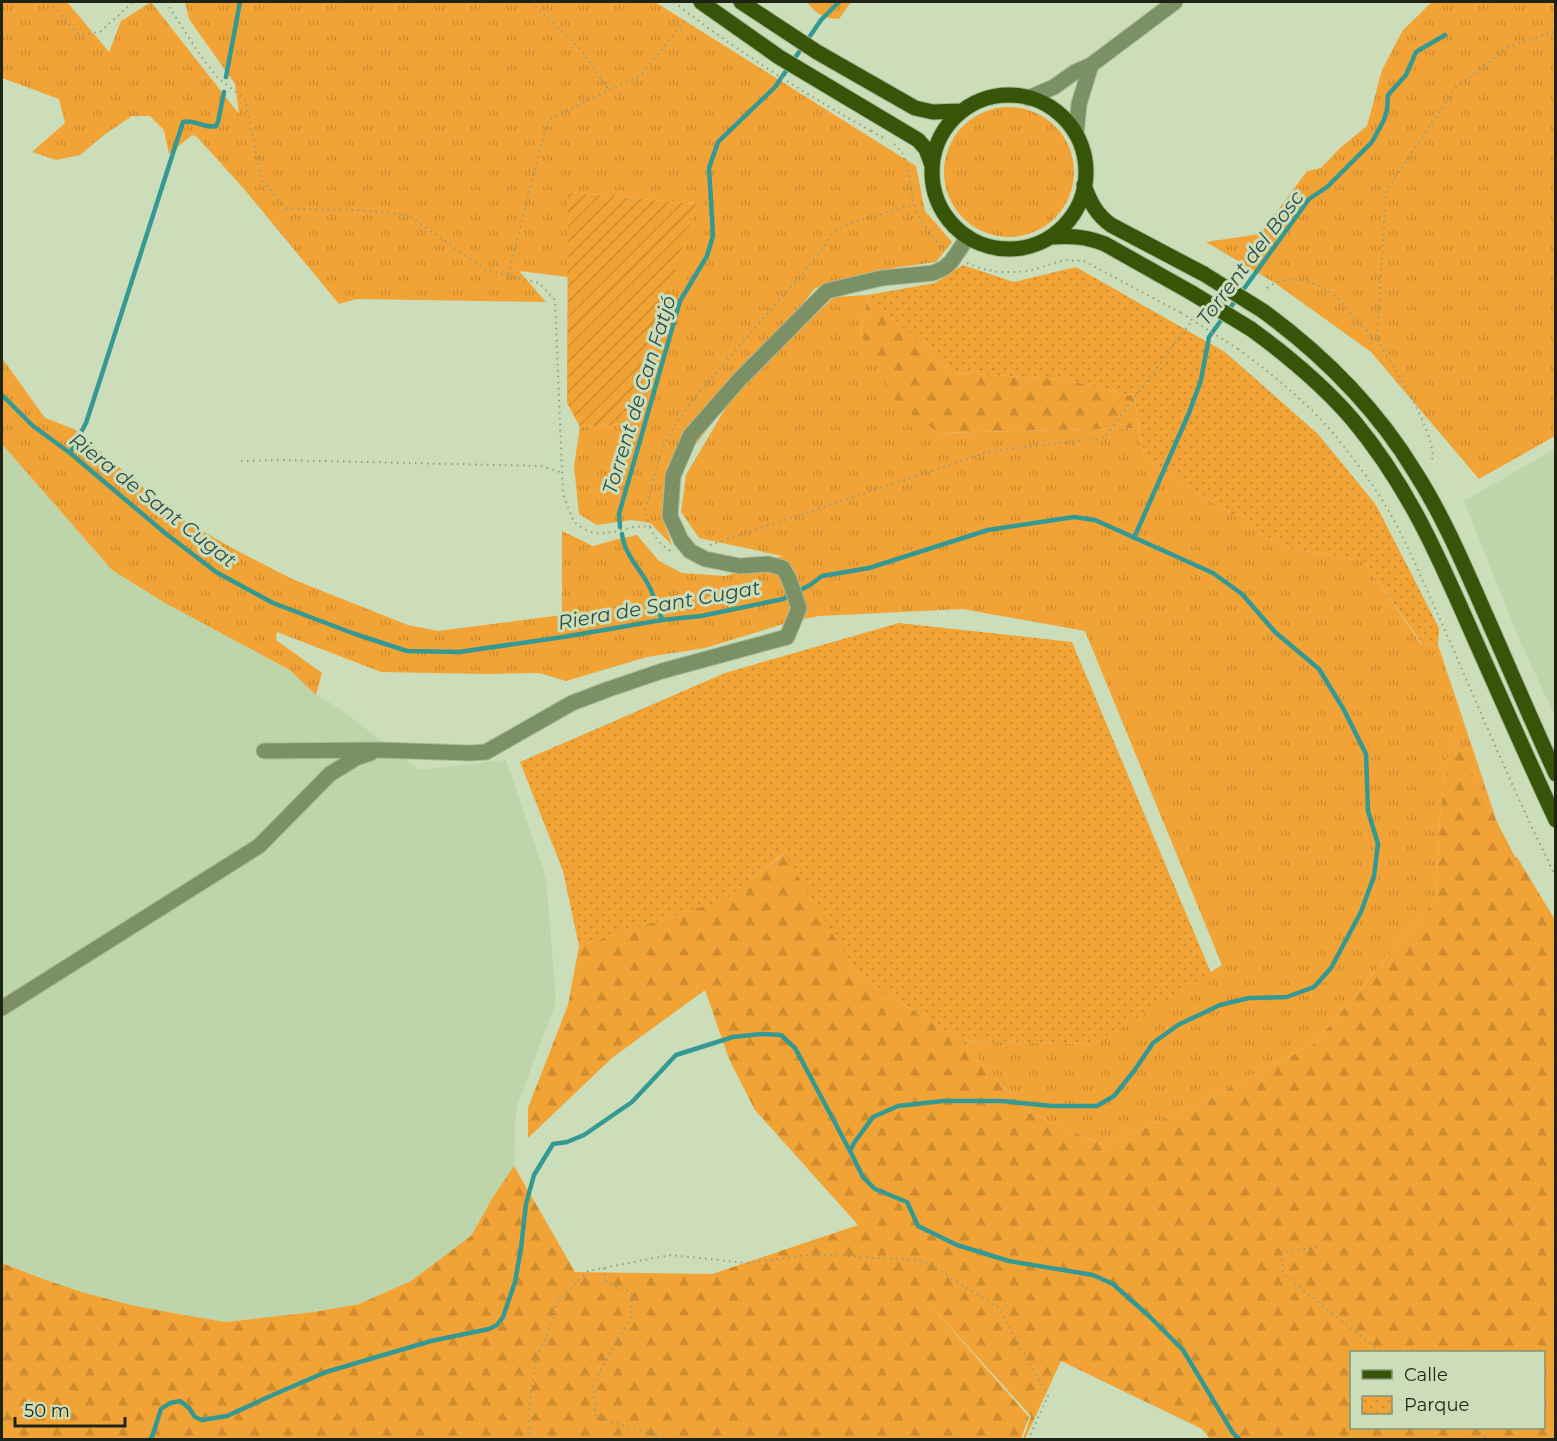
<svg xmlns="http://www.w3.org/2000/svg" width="1557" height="1441" font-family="Montserrat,sans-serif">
<defs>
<pattern id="grass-tufts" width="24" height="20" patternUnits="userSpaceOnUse" patternTransform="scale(1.5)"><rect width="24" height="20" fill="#f2a336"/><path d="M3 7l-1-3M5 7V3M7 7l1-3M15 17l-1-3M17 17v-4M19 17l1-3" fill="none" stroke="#cf8c2f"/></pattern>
<pattern id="forest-firs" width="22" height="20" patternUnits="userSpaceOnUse" patternTransform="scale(1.5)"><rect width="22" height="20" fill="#f2a336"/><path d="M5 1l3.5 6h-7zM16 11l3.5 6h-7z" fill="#cf8c2f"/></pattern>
<pattern id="park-dots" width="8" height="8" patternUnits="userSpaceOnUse" patternTransform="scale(1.5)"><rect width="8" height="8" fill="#f2a336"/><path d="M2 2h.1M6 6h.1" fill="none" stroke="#cf8c2f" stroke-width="1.8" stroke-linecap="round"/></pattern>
<pattern id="garden-furrows" width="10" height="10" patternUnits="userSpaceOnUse" patternTransform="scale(1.5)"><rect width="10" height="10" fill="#f2a336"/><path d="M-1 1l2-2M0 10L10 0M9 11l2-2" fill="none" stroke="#cf8c2f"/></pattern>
</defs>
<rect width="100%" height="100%" fill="#cbdeb9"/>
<path fill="#bed4a9" d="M 2,444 L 112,570 L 165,603 L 290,670 L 316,695 L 339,708 L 419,770 L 506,760 L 546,878 L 556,1002 L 516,1109 L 514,1166 L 493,1197 L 471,1236 L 411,1281 L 359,1304 L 314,1312 L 226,1322 L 178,1314 L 131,1305 L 85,1293 L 43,1279 L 2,1263 Z
M 1555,449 L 1555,716 L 1520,641 L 1464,501 Z"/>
<path fill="url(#grass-tufts)" d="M 2,2 L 67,2 L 109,52 L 121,21 L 151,2 L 239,114 L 235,84 L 189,19 L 185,2 L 655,2 L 916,166 L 925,211 L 952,242 L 936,262 L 893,268 L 815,288 L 740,386 L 834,297 L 868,295 L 861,334 L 939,433 L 1139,428 L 1144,458 L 1285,548 L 1363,560 L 1421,644 L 1438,645 L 1497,822 L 1451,733 L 1440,814 L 1436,899 L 1315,1043 L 1199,1104 L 1104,1145 L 1026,1111 L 960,1040 L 1094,1044 L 1222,965 L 1085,631 L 963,609 L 819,616 L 793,621 L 705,648 L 647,657 L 566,681 L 539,673 L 485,674 L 381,672 L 277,632 L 276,640 L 322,673 L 316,695 L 290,670 L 165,603 L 112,570 L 2,444 L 2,358 L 45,418 L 74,429 L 178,517 L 232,548 L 292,579 L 408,625 L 438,631 L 562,615 L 562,531 L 593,546 L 618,539 L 637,535 L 659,561 L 682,573 L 726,576 L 782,556 L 699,538 L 681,512 L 686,475 L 732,397 L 664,486 L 662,516 L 672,545 L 650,523 L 631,520 L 597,525 L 579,514 L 574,466 L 580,427 L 627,424 L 695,204 L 568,192 L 568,277 L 519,271 L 546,302 L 357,299 L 339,304 L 244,189 L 197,137 L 192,135 L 169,154 L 164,130 L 150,116 L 132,116 L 104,135 L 80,155 L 56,160 L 32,152 L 65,123 L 59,99 L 2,78 Z
M 807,2 L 851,2 L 839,19 C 824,18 817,15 807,2 Z
M 1432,2 L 1555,2 L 1555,436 L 1479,479 L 1371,352 L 1275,283 L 1206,242 L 1260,234 L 1307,171 L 1321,168 L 1340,148 L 1367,126 L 1382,70 L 1403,30 Z
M944 172a65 65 0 1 1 130 0a65 65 0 1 1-130 0Z"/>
<path fill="url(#forest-firs)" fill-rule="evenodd" d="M 868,295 L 952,373 L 1062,379 L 1134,396 L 1139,428 L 939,433 L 896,403 L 861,334 Z
M 1451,732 L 1515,857 L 1517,857 L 1555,920 L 1555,1439 L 1210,1439 L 1202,1429 L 1061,1361 L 1025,1439 L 1023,1439 L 1031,1416 L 931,1306 L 1029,1417 L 1021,1439 L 2,1440 L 2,1263 L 43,1279 L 85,1293 L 131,1305 L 178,1314 L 226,1322 L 314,1312 L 359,1304 L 411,1281 L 471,1236 L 493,1197 L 514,1166 L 575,1272 L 712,1274 L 858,1225 L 755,1110 L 729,1059 L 705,990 L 612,1058 L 528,1138 L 528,1108 L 568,1005 L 579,946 L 725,899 L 785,853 L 859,977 L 960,1040 L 1026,1111 L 1104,1145 L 1199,1104 L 1315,1043 L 1436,899 L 1440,814 ZM 1352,1352 L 1544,1352 L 1544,1428 L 1352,1428 Z"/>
<path fill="url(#park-dots)" d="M 963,265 L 1014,282 L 1076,267 L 1225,352 L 1318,434 L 1376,505 L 1439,628 L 1438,645 L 1422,644 L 1363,560 L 1285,548 L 1144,458 L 1134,396 L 1062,379 L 952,373 L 868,295 L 935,283 Z
M 899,623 L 1072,642 L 1211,973 L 1094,1044 L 960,1040 L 859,977 L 784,853 L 726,899 L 579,946 L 563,871 L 520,762 L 725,673 Z"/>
<path fill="url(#garden-furrows)" d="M 568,192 L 696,204 L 627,424 L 580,427 L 567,403 Z"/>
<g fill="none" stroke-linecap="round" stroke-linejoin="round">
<path stroke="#359993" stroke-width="4.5" d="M 226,77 L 240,2
M 2,395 L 33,426 L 70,453 L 165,533 L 216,572 L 273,603 L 355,634 L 407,651 L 459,652 L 563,637 L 662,620 L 701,616 L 783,599 L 810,585 L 822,576 L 869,568 L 988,530 L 1074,517 L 1095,520 L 1213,573 L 1242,594 L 1275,632 L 1319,669 L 1344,710 L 1366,754 L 1368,811 L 1378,844 L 1374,876 L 1361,912 L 1331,968 L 1314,987 L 1287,997 L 1249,998 L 1220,1005 L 1178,1025 L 1153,1043 L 1134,1071 L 1114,1096 L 1097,1106 L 1052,1106 L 1002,1101 L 943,1101 L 898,1106 L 873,1117 L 854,1143 L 850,1151 L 863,1177 L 875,1189 L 907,1202 L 918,1226 L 957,1245 L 1009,1261 L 1093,1275 L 1113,1284 L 1149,1316 L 1183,1350 L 1233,1433 L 1240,1440
M 70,453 L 86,423 L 100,380 L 183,122 C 194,119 205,129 216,126 L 218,122 L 224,92
M 620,527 L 619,514 L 680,301 L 707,256 L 713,236 L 709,168 L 718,142 L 775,87 L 821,20 L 839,2
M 622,534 C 624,553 639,568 648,584 C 654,595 658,608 662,620
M 1134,538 L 1189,413 L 1201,380 L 1209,337 L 1309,199 L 1327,187 L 1372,142 L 1384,120 L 1387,110 L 1388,95 L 1406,75 L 1416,52 L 1445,35
M 149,1440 L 152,1437 L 161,1409 L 170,1403 L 180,1401 L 189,1408 L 195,1417 L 202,1420 L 227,1416 L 275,1394 L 326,1372 L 431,1341 L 489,1329 L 497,1325 L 503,1317 L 515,1282 L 521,1248 L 526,1204 L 534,1175 L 553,1144 L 567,1142 L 584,1135 L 632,1102 L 676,1055 L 733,1037 L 761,1034 L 781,1035 L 795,1048 L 850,1151"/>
<g stroke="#a8b998" stroke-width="17">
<path id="minor" d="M 1028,98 L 1054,87 L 1075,72 L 1091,65 L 1175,2
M 1076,134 L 1079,104 L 1091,65
M 264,751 L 379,750 L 470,753 L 486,752 L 572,703 L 609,689 L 662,671 L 787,637 L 799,608 L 789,579 L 783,568 L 768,564 L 740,566 L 705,559 L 690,551 L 681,540 L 670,516 L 673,476 L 690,436 L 739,380 L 827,291 L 882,278 L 933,273 L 944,268 L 951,262 L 968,237
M 2,1008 L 259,846 L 330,774 L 356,758 L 371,753"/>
</g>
<g stroke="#a8b998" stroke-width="17">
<path id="major" d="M 701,2 L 779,57 L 918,140 L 926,149 L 932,165
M 741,2 L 817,52 L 915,108 L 933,112 L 961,111
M932 172a77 77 0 1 1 154 0a77 77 0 1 1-154 0Z
M 1084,185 C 1090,202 1096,214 1111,225 L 1204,274
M 1051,237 C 1072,236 1084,236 1105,244 L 1192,293
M 1263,311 C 1323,355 1376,408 1415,472 C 1443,516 1463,563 1484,611 C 1508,665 1531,720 1556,774
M 1251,329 C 1288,356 1323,385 1353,420 C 1408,486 1438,555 1472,633 C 1500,696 1527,758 1556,820"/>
</g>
<path stroke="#909f82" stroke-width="2" stroke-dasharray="1.5 4.5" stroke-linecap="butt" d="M 49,2 L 79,35 L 100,32 L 133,2
M 166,2 L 200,55 L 218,78 L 245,99 L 262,180 L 287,209 L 361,210 L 408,215 L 486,270 L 539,283 L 555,300 L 563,494 L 574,522 C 580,526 588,533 596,533 C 614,535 631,524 650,527 C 655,537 660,546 671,551
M 531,2 L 582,51 L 609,90
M 871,131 L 884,138
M 894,144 C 913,161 907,178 913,200 C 918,219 929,234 942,247
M 967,263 L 983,269 L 999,272 L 1014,272 L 1029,271 L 1064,260 L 1084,261 L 1181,313
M 508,274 L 548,120 L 642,74 L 687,18
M 1267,288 C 1290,272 1318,281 1337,298 C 1346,306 1352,315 1359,324 C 1365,329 1371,334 1377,340 L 1386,191 L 1456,87 L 1509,47 L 1556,31
M 1377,340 C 1395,369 1432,425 1433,458 L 1429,461
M 1238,349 C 1276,377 1313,407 1342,444 C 1362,469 1381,496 1396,524 C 1416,563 1433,604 1451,644 C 1485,722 1518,801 1556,877
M 241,461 L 279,460 L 541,466 L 563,473
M 650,527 L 645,511 L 650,492 L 662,449 L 675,425 L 695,397 L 815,259 L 831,236 L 845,225 L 914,204
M 710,545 L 991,451 L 1104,438 L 1190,323
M 1317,1247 L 1281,1253 L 1283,1274 L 1381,1352
M 604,1268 L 606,1281 L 632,1293 L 631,1318 L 593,1383 L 596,1417 L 671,1440
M 1475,1428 L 1490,1440
M 531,1440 L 528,1416 L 536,1356 L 546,1339 L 553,1320 L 556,1303 L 588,1271 L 670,1255 L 748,1263 L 815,1254 L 924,1261 L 998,1307 L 1048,1396 L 1028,1440"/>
<use href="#minor" stroke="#7b9165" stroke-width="15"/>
<use href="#major" stroke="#375408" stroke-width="15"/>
<g stroke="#a8b998" stroke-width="17" stroke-linecap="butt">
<path id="major-bridge" d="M 1204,274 L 1263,311
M 1192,293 L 1251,329"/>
</g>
<path stroke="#909f82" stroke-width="2" stroke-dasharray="1.5 4.5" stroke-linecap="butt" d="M 674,2 C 735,50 802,92 871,131
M 1181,313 L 1238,349"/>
<use href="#major-bridge" stroke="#375408" stroke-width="15"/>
</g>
<g text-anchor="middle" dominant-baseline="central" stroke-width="6" stroke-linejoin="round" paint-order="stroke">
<g font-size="20" font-style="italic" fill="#2f4e4b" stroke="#cbdeb9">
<text transform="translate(1250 258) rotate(-53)">Torrent del Bosc</text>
<text transform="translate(639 395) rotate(-73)">Torrent de Can Fatjó</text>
<text transform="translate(153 500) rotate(38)">Riera de Sant Cugat</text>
<text transform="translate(659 605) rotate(-10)">Riera de Sant Cugat</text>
</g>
</g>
<rect width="1557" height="1441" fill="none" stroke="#1d2416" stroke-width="6"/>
<rect x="1350" y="1351" width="195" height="78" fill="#cbdeb9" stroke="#859478" stroke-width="1.5"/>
<rect x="1362" y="1370" width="30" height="9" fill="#375408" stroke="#859478" stroke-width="1.5"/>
<text x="1404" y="1381" font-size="18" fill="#1d2416">Calle</text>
<rect x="1362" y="1396" width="30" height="18" fill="url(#park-dots)" stroke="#859478" stroke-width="1.5"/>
<text x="1404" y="1411" font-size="18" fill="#1d2416">Parque</text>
<path d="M15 1417v9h110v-9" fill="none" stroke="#1d2416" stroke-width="3"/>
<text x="24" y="1417" font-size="18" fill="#1d2416" stroke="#cbdeb9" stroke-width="4.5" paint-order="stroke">50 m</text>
</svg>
